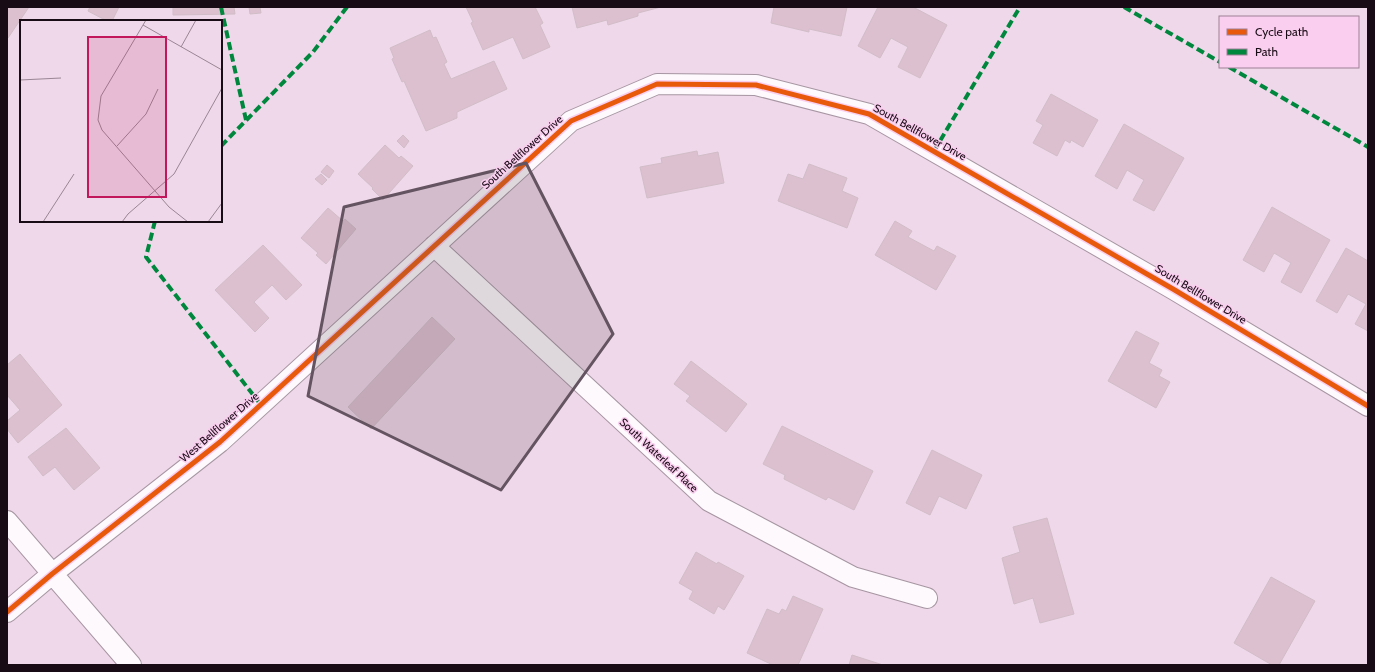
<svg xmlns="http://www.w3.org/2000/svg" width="1375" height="672" font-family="Cabin,sans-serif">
<rect width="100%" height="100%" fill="#efd8e9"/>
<path fill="#ddc0cf" stroke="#d1bdc8" d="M 7,7 L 29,7 L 8,38 L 7,37 Z
M 90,7 L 119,7 L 112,21 L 107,21 L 88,11 Z
M 173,7 L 234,7 L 235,14 L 173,15 Z
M 249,7 L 260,7 L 261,13 L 250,14 Z
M 466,7 L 535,7 L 543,23 L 540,25 L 550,47 L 523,59 L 513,37 L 483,50 L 471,23 L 473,22 Z
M 572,7 L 661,7 L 638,13 L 638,16 L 608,25 L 607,20 L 577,28 Z
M 774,7 L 847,7 L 841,36 L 809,29 L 809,32 L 771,23 Z
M 878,7 L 913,7 L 947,25 L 920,78 L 898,67 L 908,47 L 891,38 L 880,58 L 858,46 Z
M 430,30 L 433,38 L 436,37 L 447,62 L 444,64 L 451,79 L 494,61 L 507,89 L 457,112 L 457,118 L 426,131 L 404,81 L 402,82 L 392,59 L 394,58 L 390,48 Z
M 1051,94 L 1098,120 L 1083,147 L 1071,140 L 1070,143 L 1065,140 L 1057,156 L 1033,143 L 1043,125 L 1036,121 Z
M 1124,124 L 1184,158 L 1154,211 L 1133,200 L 1144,180 L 1127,170 L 1117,189 L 1095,176 Z
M 403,135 L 409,141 L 404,148 L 397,141 Z
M 385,145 L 399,158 L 401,156 L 413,166 L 383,200 L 372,189 L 373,188 L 358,174 Z
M 697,151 L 698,156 L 718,152 L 724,183 L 647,198 L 640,167 L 662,163 L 661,158 Z
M 809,164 L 847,178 L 842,191 L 858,198 L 847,228 L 778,201 L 788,174 L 803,179 Z
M 327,165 L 334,171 L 329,178 L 321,172 Z
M 321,174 L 327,180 L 322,185 L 315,179 Z
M 1272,207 L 1330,240 L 1301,293 L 1281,282 L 1291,263 L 1274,253 L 1264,272 L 1243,260 Z
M 328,208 L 343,221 L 345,219 L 356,229 L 326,264 L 316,255 L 318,253 L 301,238 Z
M 895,221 L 912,231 L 908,237 L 934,251 L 937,246 L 956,256 L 936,290 L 875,255 Z
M 263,245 L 302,285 L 286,300 L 272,285 L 254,302 L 269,318 L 255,332 L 215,290 Z
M 1346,248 L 1368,261 L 1368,331 L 1355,324 L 1366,304 L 1348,294 L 1337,313 L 1316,301 Z
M 432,317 L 455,339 L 371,429 L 348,407 Z
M 1136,331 L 1159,343 L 1149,363 L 1162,370 L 1159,376 L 1170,382 L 1156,408 L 1108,381 Z
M 20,354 L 62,405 L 18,443 L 7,429 L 7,421 L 20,410 L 7,395 L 7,365 Z
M 691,361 L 747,404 L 726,432 L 686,401 L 690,396 L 674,384 Z
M 782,426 L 873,471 L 854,510 L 828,497 L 826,500 L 784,479 L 785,475 L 763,464 Z
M 66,428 L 100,468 L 74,490 L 55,467 L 43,476 L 28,457 Z
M 932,450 L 982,475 L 966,509 L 939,496 L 930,515 L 906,503 Z
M 1047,518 L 1074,614 L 1040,623 L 1033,598 L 1014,604 L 1002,558 L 1020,552 L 1013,527 Z
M 696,552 L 717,564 L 718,562 L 744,576 L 724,610 L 718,606 L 714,614 L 689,599 L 693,591 L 679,583 Z
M 1271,577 L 1315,601 L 1279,665 L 1272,665 L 1234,643 Z
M 793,596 L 823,609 L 798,665 L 773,665 L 747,653 L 767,609 L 779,614 L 782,609 L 786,611 Z
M 852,655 L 883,665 L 849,665 Z"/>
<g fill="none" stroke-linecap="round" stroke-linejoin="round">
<g stroke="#a695a2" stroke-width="22">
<path id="minor" d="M 434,246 L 709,501 L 853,577 L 927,598
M 7,521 L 131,665
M 7,612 L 52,574 L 220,442 L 571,121 L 657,84 L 756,85 L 869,114 L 1173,289 L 1368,406"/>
</g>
<use href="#minor" stroke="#fdf9fc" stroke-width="20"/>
<path stroke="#00873e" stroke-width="4" stroke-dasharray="8 4" stroke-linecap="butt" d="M 221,7 L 246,120
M 1124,7 L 1220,62
M 1229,67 L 1368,147
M 221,146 L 313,52 L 347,7
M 934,151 L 1020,7
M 155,221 L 146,257 L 261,405"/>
<g stroke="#f9ceee" stroke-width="8">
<path id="cycleway" d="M 7,612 L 52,574 L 220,442 L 571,121 L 657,84 L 756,85 L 869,114 L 1173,289 L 1368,406"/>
</g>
<use href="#cycleway" stroke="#e8590c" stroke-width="5"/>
</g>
<path fill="#645360" fill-opacity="0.2" stroke="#645360" stroke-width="3" stroke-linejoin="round" d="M 526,163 L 613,334 L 501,490 L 308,396 L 344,207 Z"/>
<g text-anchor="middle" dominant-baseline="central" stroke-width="3" stroke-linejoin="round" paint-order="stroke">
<g font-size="11" fill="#190b16" stroke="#f9ceee">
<text transform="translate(920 132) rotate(29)">South Bellflower Drive</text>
<text transform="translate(522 152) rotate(-42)">South Bellflower Drive</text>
<text transform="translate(1201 294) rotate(31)">South Bellflower Drive</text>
<text transform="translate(219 427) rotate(-41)">West Bellflower Drive</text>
<text transform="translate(659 455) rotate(43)">South Waterleaf Place</text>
</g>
</g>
<g transform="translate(20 20)">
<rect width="202" height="202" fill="#efd8e9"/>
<path fill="none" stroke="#998695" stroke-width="1" d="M 126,0 L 81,76 L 78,100 L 82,110 L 149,187 L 168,202M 123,5 L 202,50M 161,27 L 176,0M 0,60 L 41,58M 97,126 L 126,94 L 138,69M 23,202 L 54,154M 102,202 L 108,194 L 154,154 L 202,68M 188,202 L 202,183"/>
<path fill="#c2185b" fill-opacity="0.15" stroke="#c2185b" stroke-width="2" d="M 68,17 L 146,17 L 146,177 L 68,177 Z"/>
<rect width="202" height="202" fill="none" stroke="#190b16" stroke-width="2"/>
</g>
<rect width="1375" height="672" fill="none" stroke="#190b16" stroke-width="16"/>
<rect x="1219" y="16" width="140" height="52" fill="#f9ceee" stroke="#9f8098"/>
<rect x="1227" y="29" width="20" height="6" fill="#e8590c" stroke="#9f8098"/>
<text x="1255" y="36" font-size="12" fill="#190b16">Cycle path</text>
<rect x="1227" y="49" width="20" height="6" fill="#00873e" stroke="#9f8098"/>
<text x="1255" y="56" font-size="12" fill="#190b16">Path</text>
</svg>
